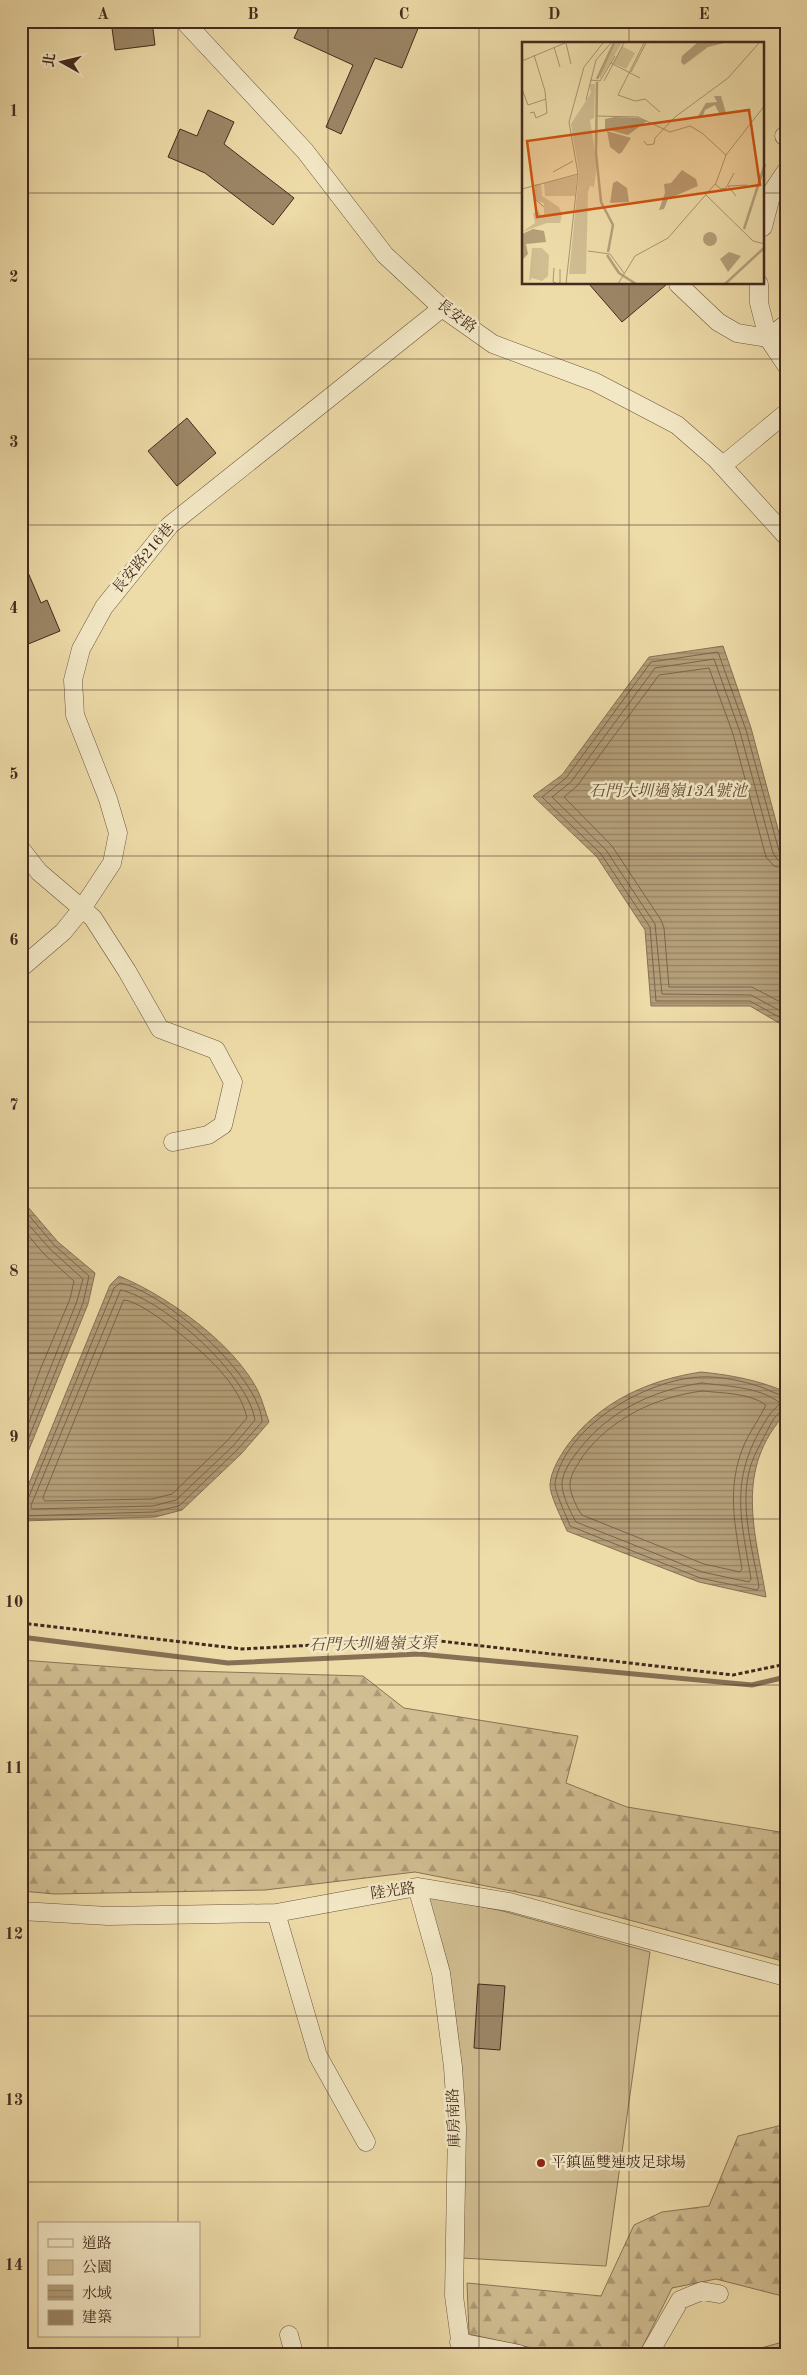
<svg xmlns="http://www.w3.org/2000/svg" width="807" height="2375" font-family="'Old Standard TT','Noto Serif TC',serif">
<defs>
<pattern id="forest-firs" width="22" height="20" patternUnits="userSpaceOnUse" patternTransform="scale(1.25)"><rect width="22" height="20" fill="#d0bd91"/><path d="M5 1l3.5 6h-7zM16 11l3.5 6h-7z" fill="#aa9a76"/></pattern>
<pattern id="water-rules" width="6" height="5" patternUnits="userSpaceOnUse" patternTransform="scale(1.25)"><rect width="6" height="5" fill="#b49f79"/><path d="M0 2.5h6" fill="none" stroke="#948263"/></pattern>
</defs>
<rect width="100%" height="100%" fill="#eddba8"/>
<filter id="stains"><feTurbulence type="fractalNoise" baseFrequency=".004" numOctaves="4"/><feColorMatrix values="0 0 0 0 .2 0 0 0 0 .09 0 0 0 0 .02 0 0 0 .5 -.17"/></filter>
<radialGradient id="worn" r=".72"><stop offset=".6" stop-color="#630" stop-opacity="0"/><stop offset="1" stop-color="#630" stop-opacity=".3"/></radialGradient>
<path fill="url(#forest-firs)" stroke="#8a7458" d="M 21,1660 L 156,1670 L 363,1676 L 404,1708 L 578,1736 L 566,1783 L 627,1807 L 786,1833 L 786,1962 L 547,1898 L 415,1872 L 265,1890 L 55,1894 L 21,1891 Z
M 786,2124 L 786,2297 L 716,2279 L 672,2288 L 640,2352 L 634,2354 L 559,2354 L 469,2334 L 467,2283 L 601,2296 L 634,2225 L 662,2212 L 709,2206 L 738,2136 Z
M 786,2341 L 786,2354 L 740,2354 Z"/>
<path fill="#d0bd91" stroke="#8a7458" d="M 428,1896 L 503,1911 L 650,1952 L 606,2266 L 461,2258 L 462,2069 L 449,1968 Z"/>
<path fill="url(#water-rules)" stroke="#877055" d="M 723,646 L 751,728 L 786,859 L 786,1027 L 750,1006 L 651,1006 L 645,930 L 597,857 L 533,796 L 562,775 L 649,657 Z
M 21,1199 L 58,1242 L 95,1273 L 88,1304 L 21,1469 Z
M 119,1276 C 167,1296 232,1342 257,1389 C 262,1399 265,1411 269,1422 L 241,1454 L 182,1510 L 155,1517 L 21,1521 L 21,1503 L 110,1285 Z
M 701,1372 C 731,1375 758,1380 786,1392 L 786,1413 C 734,1469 755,1531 766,1597 L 699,1582 L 567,1531 C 563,1521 549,1494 550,1484 C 551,1471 560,1456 567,1446 C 599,1402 648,1380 701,1372 Z"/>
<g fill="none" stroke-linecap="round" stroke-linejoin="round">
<path stroke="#7c644c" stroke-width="1" d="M 786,855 L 779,851 L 746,730 L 718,652 L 651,662 L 566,778 L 542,797 L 601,854 L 650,927 L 656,1001 L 750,1001 L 786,1021
M 786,862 L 778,860 L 773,853 L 740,732 L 714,659 L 655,668 L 571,782 L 552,797 L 606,850 L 655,924 L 662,994 L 751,995 L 786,1014
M 786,869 L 774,866 L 766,857 L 733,734 L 709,668 L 659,675 L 577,786 L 564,797 L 612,846 L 661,920 L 664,928 L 669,987 L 752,987 L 786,1005
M 21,1206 L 54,1245 L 89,1276 L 83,1303 L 21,1457
M 21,1216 L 50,1249 L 83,1279 L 77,1301 L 21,1442
M 21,1227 L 44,1254 L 74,1281 L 70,1299 L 40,1370 L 21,1423
M 121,1290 C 164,1300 248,1375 255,1420 L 233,1446 L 176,1500 L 153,1506 L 32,1509 L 31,1506 Z
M 124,1300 C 145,1301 209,1356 223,1374 C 234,1387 243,1401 247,1418 L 227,1441 L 172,1494 L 152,1499 L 45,1501 L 43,1498 Z
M 702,1383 C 726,1386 760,1387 780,1403 C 777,1408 771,1411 768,1417 C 729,1477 740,1513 751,1579 L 749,1582 L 702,1572 L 576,1522 C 571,1513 563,1497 562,1486 C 561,1477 569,1462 575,1455 C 605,1413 651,1390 702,1383 Z
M 702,1391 C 721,1393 750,1393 766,1405 C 760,1418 750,1431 744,1445 C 726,1488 735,1525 742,1569 L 740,1572 L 704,1564 L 582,1515 C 577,1509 569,1491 570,1483 C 571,1473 578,1464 583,1456 C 611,1418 656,1397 702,1391 Z
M 786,1396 C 777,1395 769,1390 761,1387 C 743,1381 720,1376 701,1377 C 647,1379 565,1426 555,1483 C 554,1491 567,1517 570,1526 L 700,1578 L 757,1590 L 759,1587 C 753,1551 740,1508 749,1472 C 752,1458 760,1445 766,1433 C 771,1424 775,1412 786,1410
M 21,1503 L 28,1499 L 114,1288 L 120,1283 C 163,1291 260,1376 262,1422 L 237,1450 L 179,1506 L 154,1512 L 21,1516"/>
<path stroke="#877055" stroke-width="5" d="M 21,1637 L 228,1663 L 419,1654 L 752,1685 L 786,1677"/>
</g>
<path fill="#9c8666" stroke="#442a1e" d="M 111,21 L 152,21 L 155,45 L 115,50 Z
M 302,21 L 421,21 L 402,68 L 375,58 L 341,134 L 326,127 L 353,65 L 294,38 Z
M 208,110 L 234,122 L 224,144 L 294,198 L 273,225 L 205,173 L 168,157 L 180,129 L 197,136 Z
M 589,284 L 667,284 L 622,322 Z
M 187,418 L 216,453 L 177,486 L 148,451 Z
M 21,556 L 41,603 L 47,600 L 60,631 L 21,647 Z
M 478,1984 L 505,1986 L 500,2050 L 474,2048 Z"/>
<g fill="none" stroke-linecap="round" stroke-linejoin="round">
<g stroke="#6e5640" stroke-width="19">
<path id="minor" d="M 184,21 L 305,151 L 385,255 L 442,308 L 493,344 L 595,382 L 677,425 L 716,459 L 786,536
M 784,136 L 786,138
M 763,227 L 772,192 L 786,171
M 678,284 L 718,322 L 737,333 L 768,338 L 786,365
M 759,284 L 759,303 L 768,338 L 786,324
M 722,466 L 786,413
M 21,849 L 39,872 L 93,918 L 127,971 L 160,1029 L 216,1050 L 233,1082 L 223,1125 L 208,1135 L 173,1142
M 21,968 L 63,932 L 81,910 L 112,863 L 118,833 L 108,799 L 75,715 L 73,680 L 81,649 L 104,607 L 170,525 L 442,308
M 417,1887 L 441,1973 L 453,2067 L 457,2127 L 454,2296 L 462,2354
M 21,1911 L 108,1916 L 276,1913 L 417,1887 L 509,1902 L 786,1977
M 276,1913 L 318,2056 L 366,2142
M 289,2335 L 294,2354
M 459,2342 L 519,2354
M 649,2354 L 680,2300 L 702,2291 L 719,2294"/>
</g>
<path stroke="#442a1e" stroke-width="3" stroke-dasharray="4 2.5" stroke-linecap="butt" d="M 21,1623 L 242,1649 L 423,1639 L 733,1675 L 786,1664"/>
<use href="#minor" stroke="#f3e8c6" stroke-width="18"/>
</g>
<path fill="none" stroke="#442a1e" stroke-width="1" stroke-opacity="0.55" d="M 178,21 L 178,2224M 328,21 L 328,2354M 479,21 L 479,2354M 629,21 L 629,44M 21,193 L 523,193M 763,193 L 786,193M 629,284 L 629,2354M 21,359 L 786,359M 21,525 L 786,525M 21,690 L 786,690M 21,856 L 786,856M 21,1022 L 786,1022M 21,1188 L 786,1188M 21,1353 L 786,1353M 21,1519 L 786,1519M 21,1685 L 786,1685M 21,1850 L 786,1850M 21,2016 L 786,2016M 21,2182 L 786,2182M 178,2336 L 178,2354"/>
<circle fill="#8f2418" stroke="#f3e8c6" stroke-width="2" cx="541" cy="2163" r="5"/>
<g text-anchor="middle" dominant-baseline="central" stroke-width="5" stroke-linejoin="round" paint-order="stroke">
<g font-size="15" fill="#442a1e" stroke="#f3e8c6">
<text transform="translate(456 317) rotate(37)">長安路</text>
<text transform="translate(144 559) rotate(-50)">長安路216巷</text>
<text transform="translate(393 1892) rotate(-8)">陸光路</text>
<text transform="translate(455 2118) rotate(-92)">庫房南路</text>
</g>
<g font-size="15" fill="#442a1e" stroke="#f3e8c6" text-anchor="start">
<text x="551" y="2163">平鎮區雙連坡足球場</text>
</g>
<g font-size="16" font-style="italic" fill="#604735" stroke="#f3e8c6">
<text x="668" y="792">石門大圳過嶺13A號池</text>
<text transform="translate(373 1645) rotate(-1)">石門大圳過嶺支渠</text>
</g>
</g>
<g transform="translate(522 42)">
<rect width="242" height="242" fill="#eddba8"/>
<path d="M 67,42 L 73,42 L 72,76 L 68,78 L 75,124 L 72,145 L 68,144 L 66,150 L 64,232 L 47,232 L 57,131 L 49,82 L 69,51 ZM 15,142 L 19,142 L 20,154 L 37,165 L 40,173 L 38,181 L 25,181 L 0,190 L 13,181 L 11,172 L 16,168 L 19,174 L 22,173 L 22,161 L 15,159 Z" fill="#d0bd91"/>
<path d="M 93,1 L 100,1 L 78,37 L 77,30 ZM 100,4 L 113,11 L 104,27 L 91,21 ZM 55,133 L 53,154 L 23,154 L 22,141 ZM 10,206 L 20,206 L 27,213 L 26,234 L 20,239 L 10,236 L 7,239 Z" fill="#d0bd91"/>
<path d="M 175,1 L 202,1 L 186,5 L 162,23 L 159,20 L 160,14 ZM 192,54 L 199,54 L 204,71 L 197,71 L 193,63 L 183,68 L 181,74 L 176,74 L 184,61 L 195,60 ZM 93,75 L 116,76 L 125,79 L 106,93 L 83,87 L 83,77 ZM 85,89 L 109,96 L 100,110 L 97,112 L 88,105 ZM 160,128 L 174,137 L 176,144 L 146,157 L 142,167 L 137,168 L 143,151 L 142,142 L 149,141 ZM 95,139 L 105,146 L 107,160 L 88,161 L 91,141 ZM 11,187 L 22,189 L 24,200 L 4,202 L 6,212 L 0,218 L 0,192 ZM181 197a7 7 0 1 1 14 0a7 7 0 1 1-14 0ZM 207,210 L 219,214 L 206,230 L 198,217 Z" fill="#b49f79"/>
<path fill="none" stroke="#b49f79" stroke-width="2.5" d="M 75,37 L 92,1M 75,40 L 74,111 L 79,160 L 91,183 L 86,210M 222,187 L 243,122M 85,213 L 97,231 L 114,242M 203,242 L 243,205"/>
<path fill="none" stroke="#a99471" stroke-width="1" d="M 44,1 L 49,22M 122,1 L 96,53 L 113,59 L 123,57 L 138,70M 32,5 L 38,25M 0,19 L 43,1M 89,21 L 118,36M 109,30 L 124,1M 68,38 L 78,39 L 93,14M 82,39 L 102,1M 0,47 L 6,63M 64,58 L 74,18 L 89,1M 6,63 L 24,57M 8,71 L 12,70 L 14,76 L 25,71 L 23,49 L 12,13M 75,74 L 116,75 L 148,90 L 168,84 L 180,91 L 204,113M 122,99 L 125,103 L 132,102 L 133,96 L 153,75 L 206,36 L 237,1M 31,130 L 51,119M 14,142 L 14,158 L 22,165M 193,142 L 199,147 L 204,146 L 212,131M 0,147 L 56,132M 184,153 L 231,199 L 243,202M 214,154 L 206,144 L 225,143M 66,209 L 88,212 L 102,231M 32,226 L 31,240 L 34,241M 34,242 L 38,241 L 38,227M 44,242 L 56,132 L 47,80 L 62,25 L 81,1M 96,242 L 113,214 L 146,196 L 194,141 L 204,113 L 243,63"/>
<path fill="#cf520f" fill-opacity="0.15" stroke="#cf520f" stroke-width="2.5" d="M 227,68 L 238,143 L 15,175 L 5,99 Z"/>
<rect width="242" height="242" fill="none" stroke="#442a1e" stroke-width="2.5"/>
</g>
<rect width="807" height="2375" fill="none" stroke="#eddba8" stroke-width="55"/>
<rect x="38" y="2222" width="162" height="115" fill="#f3e8c6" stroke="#ad9c83"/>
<rect x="48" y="2239" width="25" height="8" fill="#f3e8c6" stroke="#ad9c83"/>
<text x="82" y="2248" font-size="15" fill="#442a1e">道路</text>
<rect x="48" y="2260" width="25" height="15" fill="#d0bd91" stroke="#ad9c83"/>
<text x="82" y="2272" font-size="15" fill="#442a1e">公園</text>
<rect x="48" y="2285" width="25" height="15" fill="url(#water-rules)" stroke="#ad9c83"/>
<text x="82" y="2298" font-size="15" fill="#442a1e">水域</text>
<rect x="48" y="2310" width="25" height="15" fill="#9c8666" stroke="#ad9c83"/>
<text x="82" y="2322" font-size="15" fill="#442a1e">建築</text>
<g transform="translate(62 62) rotate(278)" stroke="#f3e8c6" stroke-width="4" paint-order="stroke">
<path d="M0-4L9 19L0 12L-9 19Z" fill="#442a1e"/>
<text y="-8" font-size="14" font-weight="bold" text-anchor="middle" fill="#442a1e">北</text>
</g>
<rect x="28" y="28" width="752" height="2320" fill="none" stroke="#442a1e" stroke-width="2"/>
<g font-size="16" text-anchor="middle" font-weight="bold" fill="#442a1e">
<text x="103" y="19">A</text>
<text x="253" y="19">B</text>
<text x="404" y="19">C</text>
<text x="554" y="19">D</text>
<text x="704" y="19">E</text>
<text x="14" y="116">1</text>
<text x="14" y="282">2</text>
<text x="14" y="447">3</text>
<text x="14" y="613">4</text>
<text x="14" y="779">5</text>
<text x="14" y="945">6</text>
<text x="14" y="1110">7</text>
<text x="14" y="1276">8</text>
<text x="14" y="1442">9</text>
<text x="14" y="1607">10</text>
<text x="14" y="1773">11</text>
<text x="14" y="1939">12</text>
<text x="14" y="2105">13</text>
<text x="14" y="2270">14</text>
</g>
<rect width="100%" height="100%" filter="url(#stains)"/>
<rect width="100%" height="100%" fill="url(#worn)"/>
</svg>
